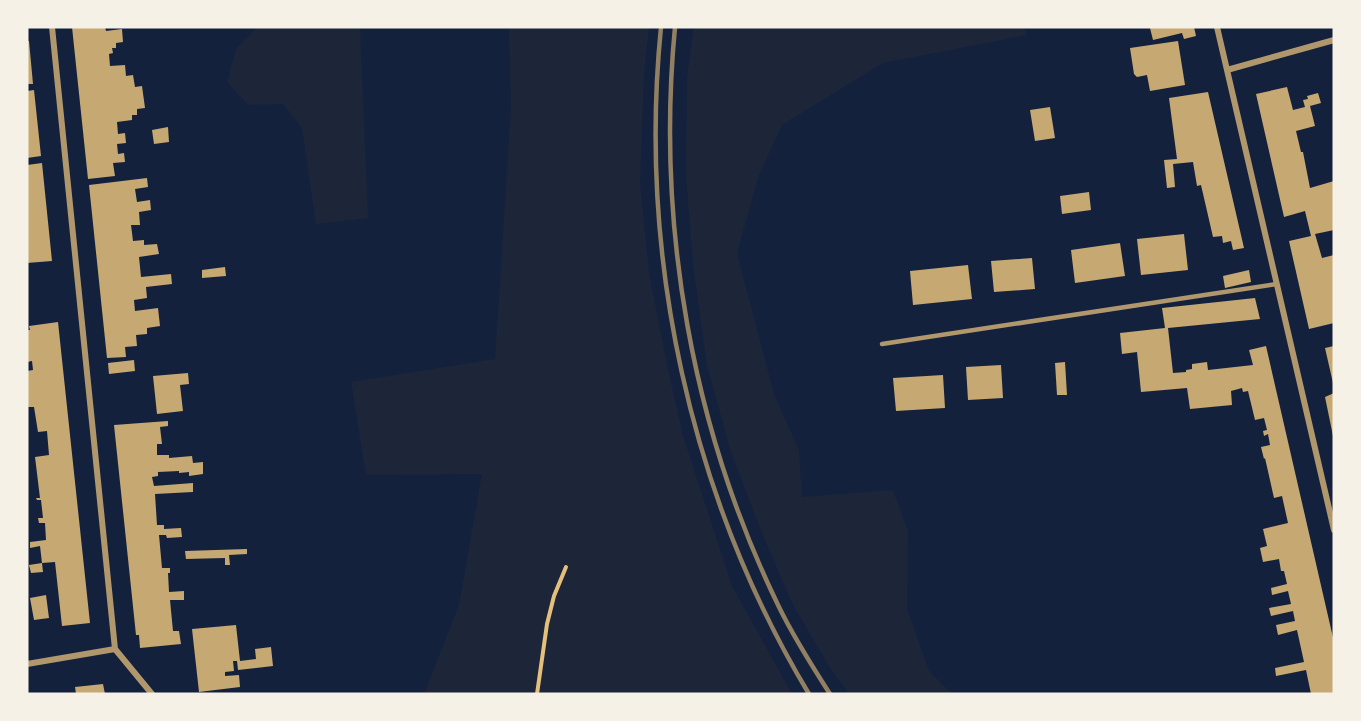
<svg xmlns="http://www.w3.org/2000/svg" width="1361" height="721" font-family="'Times New Roman',serif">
<rect width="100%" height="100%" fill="#14213d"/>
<path fill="#1d2539" d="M 257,27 L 360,27 L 368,218 L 316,224 L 302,128 L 283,104 L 248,105 L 227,82 L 236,49 Z
M 509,27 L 649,27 L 644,73 L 640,183 L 649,273 L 668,369 L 683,436 L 732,586 L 792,694 L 424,694 L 459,605 L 482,474 L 366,475 L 351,382 L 495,359 L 511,108 Z
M 694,27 L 1024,27 L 1027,35 L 883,63 L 782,125 L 759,175 L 737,253 L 774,394 L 799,450 L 802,497 L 893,490 L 908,531 L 907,609 L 929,671 L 952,694 L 849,694 L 830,668 L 792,603 L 764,538 L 731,452 L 707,366 L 693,265 L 686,174 L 687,76 Z"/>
<path fill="#c6a872" d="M 72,27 L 105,27 L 106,31 L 122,29 L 123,42 L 116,43 L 116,48 L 112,48 L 113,53 L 109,54 L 110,66 L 125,65 L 126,76 L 133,75 L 135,87 L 142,86 L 145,108 L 137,109 L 137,115 L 132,115 L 132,120 L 117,122 L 118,134 L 125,133 L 126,143 L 117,144 L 118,154 L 124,153 L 125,162 L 113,163 L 115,176 L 88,179 Z
M 1154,27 L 1194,27 L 1196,36 L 1184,39 L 1182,33 L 1153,40 L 1150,28 Z
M 27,41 L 29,41 L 33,84 L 27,84 Z
M 1178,41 L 1185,85 L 1150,91 L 1147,75 L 1137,77 L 1134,74 L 1130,48 Z
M 1287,87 L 1293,110 L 1305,107 L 1303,100 L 1308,99 L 1307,96 L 1318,93 L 1321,103 L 1310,106 L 1315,126 L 1296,131 L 1301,152 L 1303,152 L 1310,188 L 1334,181 L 1334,230 L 1315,234 L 1322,258 L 1334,255 L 1334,323 L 1309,329 L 1289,241 L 1311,236 L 1305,211 L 1284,217 L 1256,94 Z
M 34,90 L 41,156 L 27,158 L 27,91 Z
M 1208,92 L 1244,248 L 1233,250 L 1231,241 L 1223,243 L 1222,236 L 1213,237 L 1201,185 L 1197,186 L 1193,162 L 1173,164 L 1175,187 L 1167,188 L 1164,160 L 1177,159 L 1169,98 Z
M 1050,107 L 1055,138 L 1035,141 L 1030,110 Z
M 168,127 L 169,142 L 154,144 L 152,130 Z
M 42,163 L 52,261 L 27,263 L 27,165 Z
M 147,178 L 148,187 L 135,189 L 137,202 L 150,200 L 151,210 L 139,212 L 140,225 L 131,225 L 133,241 L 144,240 L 144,245 L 157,244 L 159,254 L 139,257 L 141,277 L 171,274 L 172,284 L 146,287 L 147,298 L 134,300 L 135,311 L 158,308 L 160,326 L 147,328 L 147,334 L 136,335 L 137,346 L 125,347 L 126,357 L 107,358 L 89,185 Z
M 1089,192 L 1091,210 L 1062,214 L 1060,196 Z
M 1184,234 L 1188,270 L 1141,275 L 1137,239 Z
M 1120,243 L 1125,276 L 1075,283 L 1071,250 Z
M 1032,258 L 1035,289 L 994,292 L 991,261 Z
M 968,265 L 972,299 L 913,305 L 910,271 Z
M 225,267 L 226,276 L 202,278 L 202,270 Z
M 1249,270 L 1251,282 L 1225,288 L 1223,276 Z
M 1255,298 L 1260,319 L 1168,328 L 1173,373 L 1186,372 L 1186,370 L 1192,369 L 1192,364 L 1207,362 L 1208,370 L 1253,365 L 1249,350 L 1266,346 L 1334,642 L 1334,694 L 1311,694 L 1306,670 L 1276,676 L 1275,668 L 1304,662 L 1297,630 L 1278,635 L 1276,625 L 1295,621 L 1293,611 L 1271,616 L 1269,608 L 1291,604 L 1288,591 L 1272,595 L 1271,588 L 1287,584 L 1284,571 L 1281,571 L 1279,559 L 1263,562 L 1260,548 L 1267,546 L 1263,529 L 1288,523 L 1282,496 L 1274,498 L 1265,458 L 1264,459 L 1261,447 L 1270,445 L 1268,434 L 1264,436 L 1263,431 L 1267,430 L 1264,418 L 1255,420 L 1248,391 L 1243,392 L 1242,388 L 1231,391 L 1232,405 L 1190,409 L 1187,388 L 1141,392 L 1137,352 L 1122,354 L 1120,333 L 1165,328 L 1162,308 Z
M 58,322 L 90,623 L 62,626 L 55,562 L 42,563 L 43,572 L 31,573 L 29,565 L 42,563 L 40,546 L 30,548 L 30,542 L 46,540 L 45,523 L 39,523 L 38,518 L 43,518 L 41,500 L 37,500 L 36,498 L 40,498 L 35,457 L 49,455 L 47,431 L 38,432 L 34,407 L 27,407 L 27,371 L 33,370 L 32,361 L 27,362 L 27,330 L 30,330 L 29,326 Z
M 1334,346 L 1334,383 L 1333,383 L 1325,348 Z
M 134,360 L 135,371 L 109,374 L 108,363 Z
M 1065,362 L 1067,395 L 1057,395 L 1055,363 Z
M 1001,365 L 1003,398 L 968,400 L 966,367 Z
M 188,373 L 189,384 L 180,385 L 183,411 L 157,414 L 153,376 Z
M 943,375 L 945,408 L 896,411 L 893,378 Z
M 1334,393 L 1334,436 L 1333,436 L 1325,397 Z
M 168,421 L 168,426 L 160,427 L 162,444 L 157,444 L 157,455 L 169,455 L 169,458 L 192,456 L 193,463 L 203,462 L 203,474 L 189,476 L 189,472 L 179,473 L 179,471 L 158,472 L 158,476 L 152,477 L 154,486 L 193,483 L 193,492 L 155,494 L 157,525 L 164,525 L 164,529 L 181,528 L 182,537 L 167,538 L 166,535 L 159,535 L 162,568 L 170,568 L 170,573 L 168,573 L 169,592 L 184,591 L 184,600 L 170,600 L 173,631 L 179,631 L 181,644 L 140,648 L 139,635 L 136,635 L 114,425 Z
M 247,549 L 247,554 L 229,555 L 230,565 L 225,565 L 225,558 L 186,559 L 185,551 Z
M 46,595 L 49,618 L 34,620 L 30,598 Z
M 236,625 L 240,661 L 256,659 L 255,649 L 271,647 L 273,666 L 238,670 L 237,661 L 233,661 L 234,671 L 225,672 L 225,676 L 239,675 L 240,687 L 199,692 L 192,629 Z
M 103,684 L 105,694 L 76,694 L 75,687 Z"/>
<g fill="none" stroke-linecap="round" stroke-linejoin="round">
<path stroke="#e5c07b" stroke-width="4" d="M 537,694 L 547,624 L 554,596 L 566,567"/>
<path stroke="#b1986c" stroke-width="4.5" d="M 882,344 L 1277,284"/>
<path stroke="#b1986c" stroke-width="6" d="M 52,27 L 115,649 L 152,694
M 1217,27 L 1334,530
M 1227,70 L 1334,40
M 27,664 L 115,649"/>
<path stroke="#918062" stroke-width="4.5" d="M 661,27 C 638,256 690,496 809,694
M 675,27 C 656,225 692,429 779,607 C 794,638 812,666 830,694"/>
</g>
<rect width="1361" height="721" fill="none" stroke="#f6f1e7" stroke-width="57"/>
</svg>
